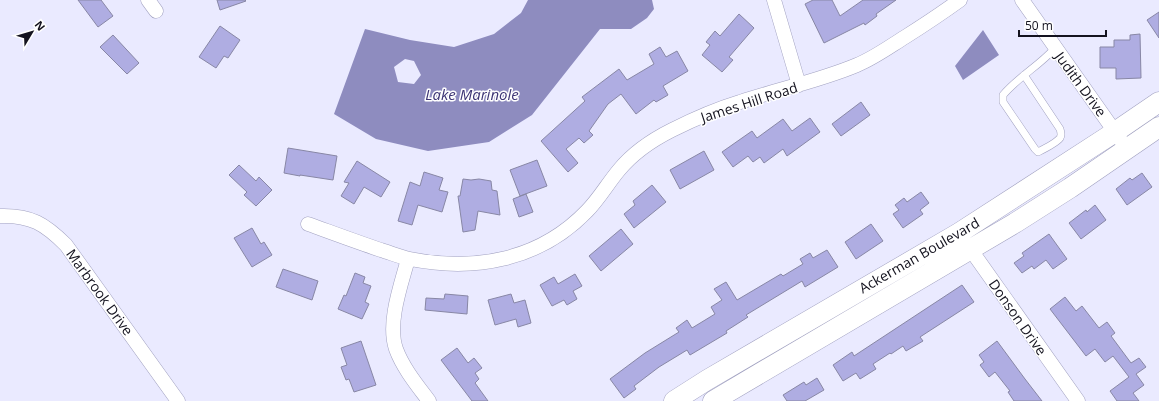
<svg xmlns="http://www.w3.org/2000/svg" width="1159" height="401" font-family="'Open Sans',sans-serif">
<rect width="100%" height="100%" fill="#eaeaff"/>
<path fill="#8e8cbf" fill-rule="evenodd" d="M 528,0 L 652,0 L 654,9 L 647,18 L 631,29 L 600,29 L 532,115 L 489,142 L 428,151 L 376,139 L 334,114 L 365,29 L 410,40 L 454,47 L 494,34 L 521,13 ZM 405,59 L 414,61 L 421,75 L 414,84 L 398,82 L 394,67 Z
M 983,30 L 999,55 L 963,80 L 955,66 Z"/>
<path fill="#afade2" stroke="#8887a5" d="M 78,0 L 101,0 L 113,16 L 98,27 Z
M 217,0 L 245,0 L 246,1 L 220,10 Z
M 813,0 L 832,0 L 840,16 L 863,0 L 896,0 L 876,14 L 877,16 L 865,25 L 864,23 L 824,43 L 805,4 Z
M 1159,12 L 1159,38 L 1147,20 Z
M 739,14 L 754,28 L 729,57 L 733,60 L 722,72 L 702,55 L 710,45 L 706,42 L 715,31 L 720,36 Z
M 220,26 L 240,40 L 228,58 L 224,56 L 216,68 L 199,57 Z
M 1140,34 L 1141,78 L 1116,79 L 1116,68 L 1100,68 L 1100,47 L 1114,47 L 1114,40 L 1130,40 L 1130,35 Z
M 113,35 L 139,63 L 127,74 L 100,47 Z
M 660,47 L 666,57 L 677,51 L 688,71 L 663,86 L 668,95 L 656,102 L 654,100 L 636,114 L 621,94 L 608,104 L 589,131 L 593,135 L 584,143 L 579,138 L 566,149 L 578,163 L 568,172 L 541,141 L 585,101 L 582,97 L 619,69 L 627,80 L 654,64 L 649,54 Z
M 861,102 L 870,115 L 841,136 L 832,124 Z
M 810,118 L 820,132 L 787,156 L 783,149 L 764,163 L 760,157 L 753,162 L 748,156 L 733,167 L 722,152 L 752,131 L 757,138 L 783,119 L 792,131 Z
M 288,148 L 337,156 L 333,180 L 300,175 L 300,176 L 284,173 Z
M 704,151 L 714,170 L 680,189 L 670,170 Z
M 537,160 L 547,186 L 520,196 L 510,170 Z
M 357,161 L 390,182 L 381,197 L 364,187 L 354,204 L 341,196 L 349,183 L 344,182 Z
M 239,165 L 256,181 L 259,177 L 272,190 L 256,206 L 244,195 L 247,192 L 229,175 Z
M 424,172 L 443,178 L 439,190 L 448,192 L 442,212 L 418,205 L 412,225 L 398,221 L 410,182 L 420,186 Z
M 1142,173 L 1152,187 L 1127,205 L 1116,189 L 1130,178 L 1132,180 Z
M 463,179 L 471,180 L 479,179 L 491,181 L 492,190 L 497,191 L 500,215 L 478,211 L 475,230 L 463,232 L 458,196 L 460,196 Z
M 652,185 L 666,202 L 634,228 L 624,214 L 635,205 L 633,201 Z
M 921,192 L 929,203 L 920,210 L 923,214 L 903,228 L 893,214 L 899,210 L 895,205 L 904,198 L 907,202 Z
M 526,194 L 533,212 L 519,217 L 513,199 Z
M 1095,205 L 1106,220 L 1081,239 L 1069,223 L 1086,210 L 1087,212 Z
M 871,224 L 883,241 L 856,259 L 845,242 Z
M 252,228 L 261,244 L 264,242 L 272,255 L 252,267 L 234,238 Z
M 621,229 L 633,244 L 601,271 L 589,256 Z
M 1049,234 L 1067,259 L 1053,269 L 1046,260 L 1034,269 L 1032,266 L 1022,273 L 1014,263 L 1024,256 L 1022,253 Z
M 827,250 L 838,267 L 805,287 L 802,281 L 746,315 L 748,317 L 726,331 L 727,333 L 690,355 L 687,350 L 659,367 L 634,386 L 636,389 L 624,398 L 610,379 L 645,353 L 679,332 L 676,328 L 687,320 L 692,328 L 715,314 L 711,307 L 722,300 L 714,289 L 726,282 L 737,300 L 781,274 L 783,276 L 803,264 L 800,259 L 810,253 L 813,258 Z
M 283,269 L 318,281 L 312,300 L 276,287 Z
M 355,273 L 365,277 L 363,283 L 371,286 L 365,302 L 369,304 L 362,319 L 338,309 L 344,295 L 346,296 Z
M 575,274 L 582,286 L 573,291 L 577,299 L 567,305 L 564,300 L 552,306 L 540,285 L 554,277 L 558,284 Z
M 962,285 L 974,302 L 920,337 L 923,341 L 906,351 L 903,346 L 891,354 L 890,353 L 873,364 L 876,369 L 860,379 L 856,373 L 843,381 L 833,365 L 852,352 L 854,356 Z
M 445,294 L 468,296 L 467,314 L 425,310 L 426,298 L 444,299 Z
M 511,294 L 514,303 L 525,300 L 531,323 L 518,327 L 516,319 L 495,325 L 488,300 Z
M 1065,297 L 1076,311 L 1082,306 L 1099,328 L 1107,322 L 1115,333 L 1111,336 L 1131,363 L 1139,358 L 1146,367 L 1136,374 L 1144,385 L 1133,393 L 1139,401 L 1117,401 L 1110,391 L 1129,377 L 1113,356 L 1105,362 L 1095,349 L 1086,356 L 1050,309 Z
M 361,341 L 376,385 L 354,392 L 349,379 L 346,380 L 341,367 L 347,365 L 341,348 Z
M 997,341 L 1025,379 L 1042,401 L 1014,401 L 1008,392 L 1010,391 L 995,372 L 989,377 L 980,365 L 984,362 L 979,355 Z
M 457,348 L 468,363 L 474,358 L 482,368 L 475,373 L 479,379 L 475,383 L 488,401 L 472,401 L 441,360 Z
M 817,378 L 824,390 L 805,401 L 787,401 L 783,395 L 804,382 L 806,385 Z"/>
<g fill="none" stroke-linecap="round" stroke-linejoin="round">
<g stroke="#a2a2c1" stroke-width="8">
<path id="lane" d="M 1024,75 L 1060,129 C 1061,132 1062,135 1060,138 C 1057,142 1042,150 1038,152 L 1035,149 L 1003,102 L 1003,95 C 1018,77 1039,66 1055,48"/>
</g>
<g stroke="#a2a2c1" stroke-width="15">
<path id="street" d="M 148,0 L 156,11
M 774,0 L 799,85
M 1022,0 L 1127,149
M 0,216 C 31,215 45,224 66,245 L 178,401
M 308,224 C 333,233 357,242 381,250 C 391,253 400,257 410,259 C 475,272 540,260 587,211 C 599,199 608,183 619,170 C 633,153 652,140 672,130 C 694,119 717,109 740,102 C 779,89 819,81 857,65 C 874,58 889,47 905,37 C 924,25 942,13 960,0
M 966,243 L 1078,401
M 408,259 C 401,285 387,323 396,349 C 403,368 417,385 429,401"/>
</g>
<g stroke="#a2a2c1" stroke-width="21">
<path id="secondary" d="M 674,401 L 707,380 L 959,233 L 1115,132 L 1159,102
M 713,401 L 1015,223 L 1070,188 L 1159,127"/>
</g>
<use href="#lane" stroke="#fff" stroke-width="7"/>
<use href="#street" stroke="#fff" stroke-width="14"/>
<use href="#secondary" stroke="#fff" stroke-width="20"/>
</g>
<g text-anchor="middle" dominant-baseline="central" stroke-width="3" stroke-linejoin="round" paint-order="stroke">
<g font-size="14" fill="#14131f" stroke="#fff">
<text transform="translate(1081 84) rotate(54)">Judith Drive</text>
<text transform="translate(749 102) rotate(-18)">James Hill Road</text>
<text transform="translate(919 255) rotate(-30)">Ackerman Boulevard</text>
<text transform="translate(100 292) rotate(54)">Marbrook Drive</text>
<text transform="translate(1018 317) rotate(55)">Donson Drive</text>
</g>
<g font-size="15" font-style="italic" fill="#3d3575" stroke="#fff">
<text x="472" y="94">Lake Marinole</text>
</g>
</g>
<g transform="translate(32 32) rotate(52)" stroke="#ffffff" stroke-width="3" paint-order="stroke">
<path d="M0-3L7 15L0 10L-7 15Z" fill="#14131f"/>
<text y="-6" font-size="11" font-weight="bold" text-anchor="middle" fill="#14131f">N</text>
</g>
<path d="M1019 30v6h87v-6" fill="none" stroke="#14131f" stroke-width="2"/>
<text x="1025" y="30" font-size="12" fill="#14131f" stroke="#ffffff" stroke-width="3" paint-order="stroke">50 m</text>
</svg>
